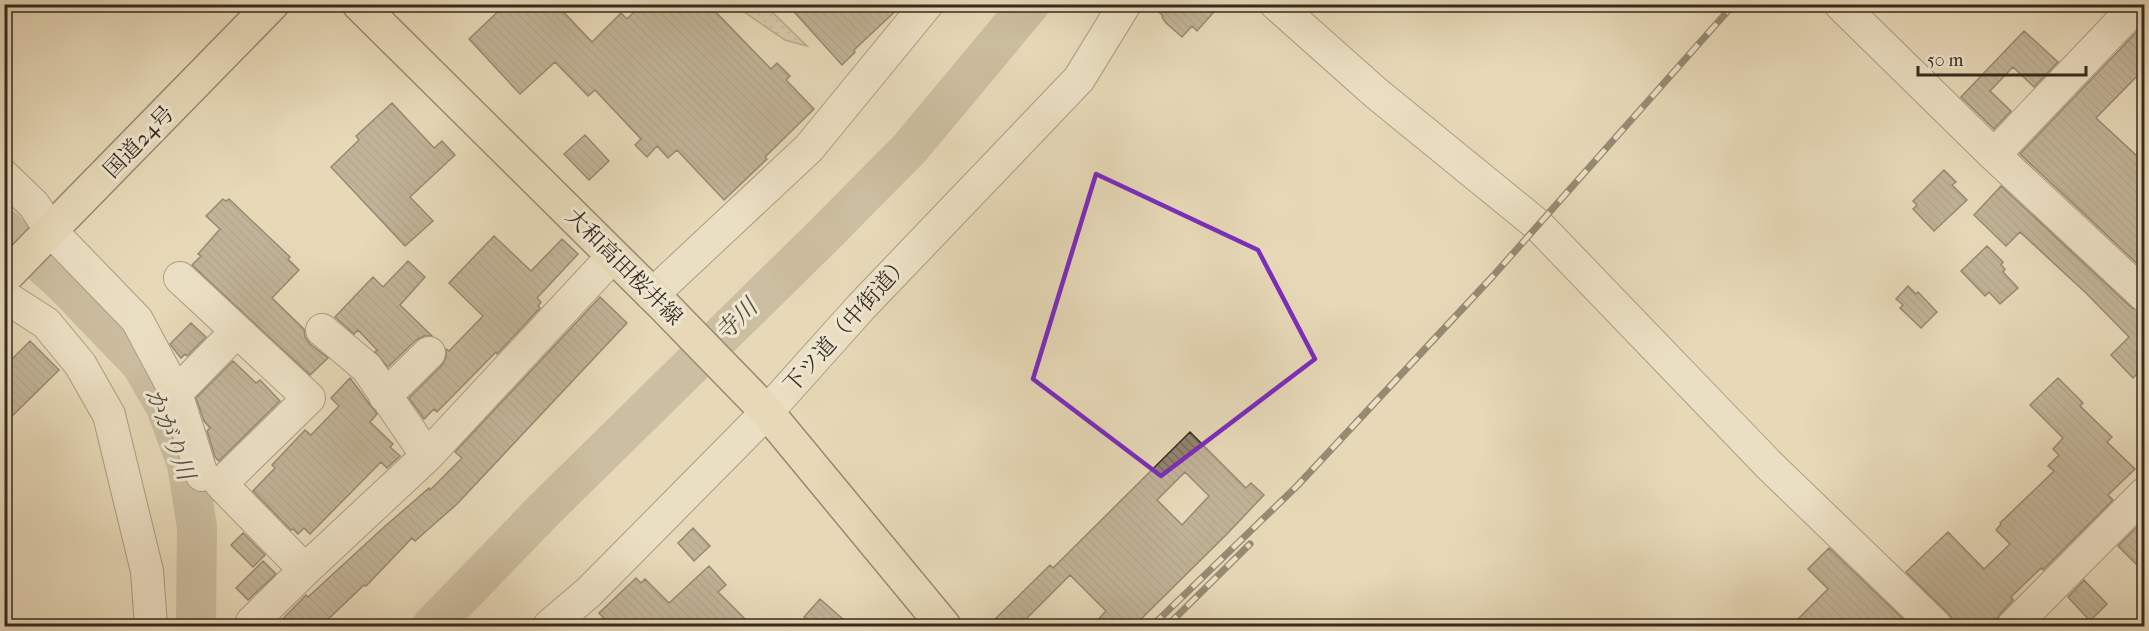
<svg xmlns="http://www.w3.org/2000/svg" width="2149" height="631" font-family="'IM FELL French Canon','Noto Serif JP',serif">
<defs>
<pattern id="green-dots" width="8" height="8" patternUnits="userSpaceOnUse" patternTransform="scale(1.5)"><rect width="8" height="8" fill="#c9bb9e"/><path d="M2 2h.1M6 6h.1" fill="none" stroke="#a49880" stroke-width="1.8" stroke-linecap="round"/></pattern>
<pattern id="building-back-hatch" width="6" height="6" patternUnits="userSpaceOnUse" patternTransform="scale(1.5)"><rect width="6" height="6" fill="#92856f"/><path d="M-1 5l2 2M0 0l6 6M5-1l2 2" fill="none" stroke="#786d5b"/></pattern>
</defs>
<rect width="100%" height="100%" fill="#e7d9b8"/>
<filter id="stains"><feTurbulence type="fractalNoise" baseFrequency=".00333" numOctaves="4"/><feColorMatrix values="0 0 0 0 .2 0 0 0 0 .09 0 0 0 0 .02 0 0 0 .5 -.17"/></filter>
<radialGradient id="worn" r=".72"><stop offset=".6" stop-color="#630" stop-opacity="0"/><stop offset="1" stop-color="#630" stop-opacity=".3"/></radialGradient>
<path fill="url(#green-dots)" stroke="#80735e" stroke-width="1.5" d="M 734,5 L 765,5 L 807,46 L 785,40 Z"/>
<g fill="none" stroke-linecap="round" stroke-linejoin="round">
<path stroke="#ab9e84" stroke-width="40" d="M 4,229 L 64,284 L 141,364 L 166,407 L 187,464 L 197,527 L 196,626
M 432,626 L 543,511 L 826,233 L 910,148 L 1030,4"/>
</g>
<path fill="url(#building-back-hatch)" stroke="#362b1f" stroke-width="1.5" fill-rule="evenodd" d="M 506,4 L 556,4 L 592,42 L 621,13 L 627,19 L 642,4 L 708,4 L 771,69 L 777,63 L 790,76 L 786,80 L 814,109 L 765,157 L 767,159 L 724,200 L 677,150 L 668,158 L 657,146 L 647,157 L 635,145 L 641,139 L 595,90 L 588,96 L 555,62 L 520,94 L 469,39 Z
M 787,4 L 903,4 L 854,50 L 855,52 L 842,65 Z
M 1150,4 L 1221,4 L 1197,31 L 1192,26 L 1182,37 L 1166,23 L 1162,17 L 1163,16 Z
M 2145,23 L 2145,68 L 2096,118 L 2136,155 L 2145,145 L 2145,271 L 2020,154 Z
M 2024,31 L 2058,62 L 2034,87 L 2013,67 L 1990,91 L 2011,111 L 1994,129 L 1961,97 Z
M 392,103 L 434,148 L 442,141 L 455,155 L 410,197 L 433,221 L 405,246 L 331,167 L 359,140 L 356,136 Z
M 585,135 L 609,161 L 589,180 L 564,154 Z
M 1944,170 L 1956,182 L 1952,185 L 1967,200 L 1934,231 L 1913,209 L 1917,205 L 1913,201 Z
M 2001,186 L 2132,308 L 2144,312 L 2137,319 L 2141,324 L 2145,320 L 2145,366 L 2133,378 L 2111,355 L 2129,337 L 2086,293 L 2020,232 L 2006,246 L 1974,215 Z
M 223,199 L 226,201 L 229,199 L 290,257 L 288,259 L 299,270 L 272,298 L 304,329 L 305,337 L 310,344 L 328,358 L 310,375 L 192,265 L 201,256 L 198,254 L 220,229 L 206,216 Z
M 494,236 L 531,271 L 562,239 L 578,254 L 537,298 L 541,302 L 538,306 L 540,308 L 497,354 L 496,352 L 437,412 L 434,409 L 424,419 L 409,398 L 442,365 L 446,357 L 446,349 L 449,351 L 483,316 L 449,283 Z
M 1987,246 L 2003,262 L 2001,265 L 2005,269 L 2003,272 L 2018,288 L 2000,304 L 1989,292 L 1985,296 L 1961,271 Z
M 408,261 L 425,277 L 400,305 L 432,336 L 424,336 L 416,340 L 388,367 L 375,352 L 377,350 L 358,330 L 354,334 L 335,317 L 373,277 L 383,287 Z
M 1908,286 L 1916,294 L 1918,292 L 1937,312 L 1921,328 L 1900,308 L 1903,305 L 1896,299 Z
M 600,297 L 627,323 L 457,504 L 415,541 L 412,538 L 366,586 L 364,585 L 320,627 L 275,627 L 306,595 L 308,597 L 383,528 L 429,488 L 430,490 L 462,458 L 455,452 Z
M 191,323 L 206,337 L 187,356 L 185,354 L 181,358 L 170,344 Z
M 30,341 L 59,370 L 4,424 L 4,367 Z
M 233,361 L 256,383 L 260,380 L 280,401 L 219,461 L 215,457 L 207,431 L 210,428 L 204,421 L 196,398 Z
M 350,378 L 377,414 L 370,422 L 393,444 L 390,447 L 400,456 L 387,468 L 381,462 L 310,534 L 304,528 L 298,534 L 293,529 L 291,530 L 253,491 L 275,468 L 272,465 L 305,430 L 311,435 L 339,406 L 331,398 Z
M 2058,378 L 2083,403 L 2080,406 L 2112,437 L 2107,442 L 2135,469 L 2108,495 L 2113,500 L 2043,570 L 2041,568 L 2011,597 L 2013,600 L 2000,614 L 1996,621 L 1996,627 L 1953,627 L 1953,620 L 1948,613 L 1906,572 L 1948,532 L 1984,569 L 2010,544 L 1996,530 L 2001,524 L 2000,523 L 2054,471 L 2048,466 L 2059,455 L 2053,449 L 2063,438 L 2030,405 Z
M 1190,432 L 1246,488 L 1251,483 L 1264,495 L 1227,534 L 1133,627 L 1091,627 L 1106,611 L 1070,575 L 1018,627 L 987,627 L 1050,565 L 1053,568 ZM 1185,472 L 1209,496 L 1182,525 L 1157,500 Z
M 2145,519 L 2145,573 L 2118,546 Z
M 693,528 L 710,546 L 694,561 L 678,543 Z
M 243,533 L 265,555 L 253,567 L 231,545 Z
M 1829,548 L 1903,619 L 1896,627 L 1790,627 L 1828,589 L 1808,569 Z
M 263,561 L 276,574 L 248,600 L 236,588 Z
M 709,566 L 726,585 L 718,592 L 753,627 L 612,627 L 599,613 L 636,578 L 641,583 L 645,579 L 669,603 Z
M 2084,580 L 2107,604 L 2090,621 L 2068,597 Z
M 820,599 L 852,627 L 815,627 L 804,617 Z"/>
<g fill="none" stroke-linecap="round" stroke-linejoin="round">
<g stroke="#625645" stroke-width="34">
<path id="minor" d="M 1276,4 L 1376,93 L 1539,226 L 1770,466 L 1936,626
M 1840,4 L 1994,155 L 2144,295
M 1994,155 L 2138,4
M 4,176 L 34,205 L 51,231 L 137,320 L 176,393 L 237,331
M 180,278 L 309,398 L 221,484 L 305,570
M 652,295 L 809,148 L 927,4
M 4,296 L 46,323 L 80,364 L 109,415 L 147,571 L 151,626
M 322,330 L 367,368 L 427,456
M 176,393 L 202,475
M 385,396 L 429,353
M 252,622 L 305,570 L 427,456 L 613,256
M 549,626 L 589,592 L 767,412 L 861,307 L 1079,79 L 1125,4
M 2013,626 L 2144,494"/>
</g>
<g stroke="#362b1f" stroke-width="36">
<path id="major" d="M 359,4 L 663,305 L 767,412 L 944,626"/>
</g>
<g stroke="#362b1f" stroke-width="36">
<path id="highway" d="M 4,278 L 272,4"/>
</g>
<use href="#minor" stroke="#efe6d1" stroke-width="32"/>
<use href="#major" stroke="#e7d9b8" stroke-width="33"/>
<use href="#highway" stroke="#e7d9b8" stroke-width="33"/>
<g stroke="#362b1f" stroke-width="7">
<path id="rail" d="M 1152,626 L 1297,486 L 1493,276 L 1734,4
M 1167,626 L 1250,544"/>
</g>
<use href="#rail" stroke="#efe6d1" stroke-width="4.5" stroke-dasharray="14" stroke-linecap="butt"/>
</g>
<path d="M0 0H2149V631H0ZM 1096,174 L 1258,250 L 1315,359 L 1161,476 L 1033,379 Z" fill="#e7d9b8" fill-opacity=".55" fill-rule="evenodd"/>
<path fill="none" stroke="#7b2cbf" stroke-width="4.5" stroke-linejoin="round" d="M 1096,174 L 1258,250 L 1315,359 L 1161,476 L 1033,379 Z"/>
<g text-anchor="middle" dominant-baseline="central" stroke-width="6" stroke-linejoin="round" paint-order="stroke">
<g font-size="22" fill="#362b1f" stroke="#efe6d1">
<text transform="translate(139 142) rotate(-46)">国道24号</text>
<text transform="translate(624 267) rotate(45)">大和高田桜井線</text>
<text transform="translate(847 324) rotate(-48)">下ツ道（中街道）</text>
</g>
<g font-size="24" font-style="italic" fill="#594e3d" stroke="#efe6d1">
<text transform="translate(736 320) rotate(-45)">寺川</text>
<text transform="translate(170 434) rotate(69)">かがり川</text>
</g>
</g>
<rect width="2149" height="631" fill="none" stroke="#e7d9b8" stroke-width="24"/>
<rect x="6" y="6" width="2137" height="619" fill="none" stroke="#362b1f" stroke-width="3"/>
<rect x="12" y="12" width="2125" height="607" fill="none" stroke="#362b1f" stroke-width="1.5"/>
<path d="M1918 66v9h168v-9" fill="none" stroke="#362b1f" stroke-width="3"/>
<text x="1927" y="66" font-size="18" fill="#362b1f" stroke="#efe6d1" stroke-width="4.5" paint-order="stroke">50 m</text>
<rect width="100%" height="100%" filter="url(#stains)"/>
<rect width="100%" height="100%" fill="url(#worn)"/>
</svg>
